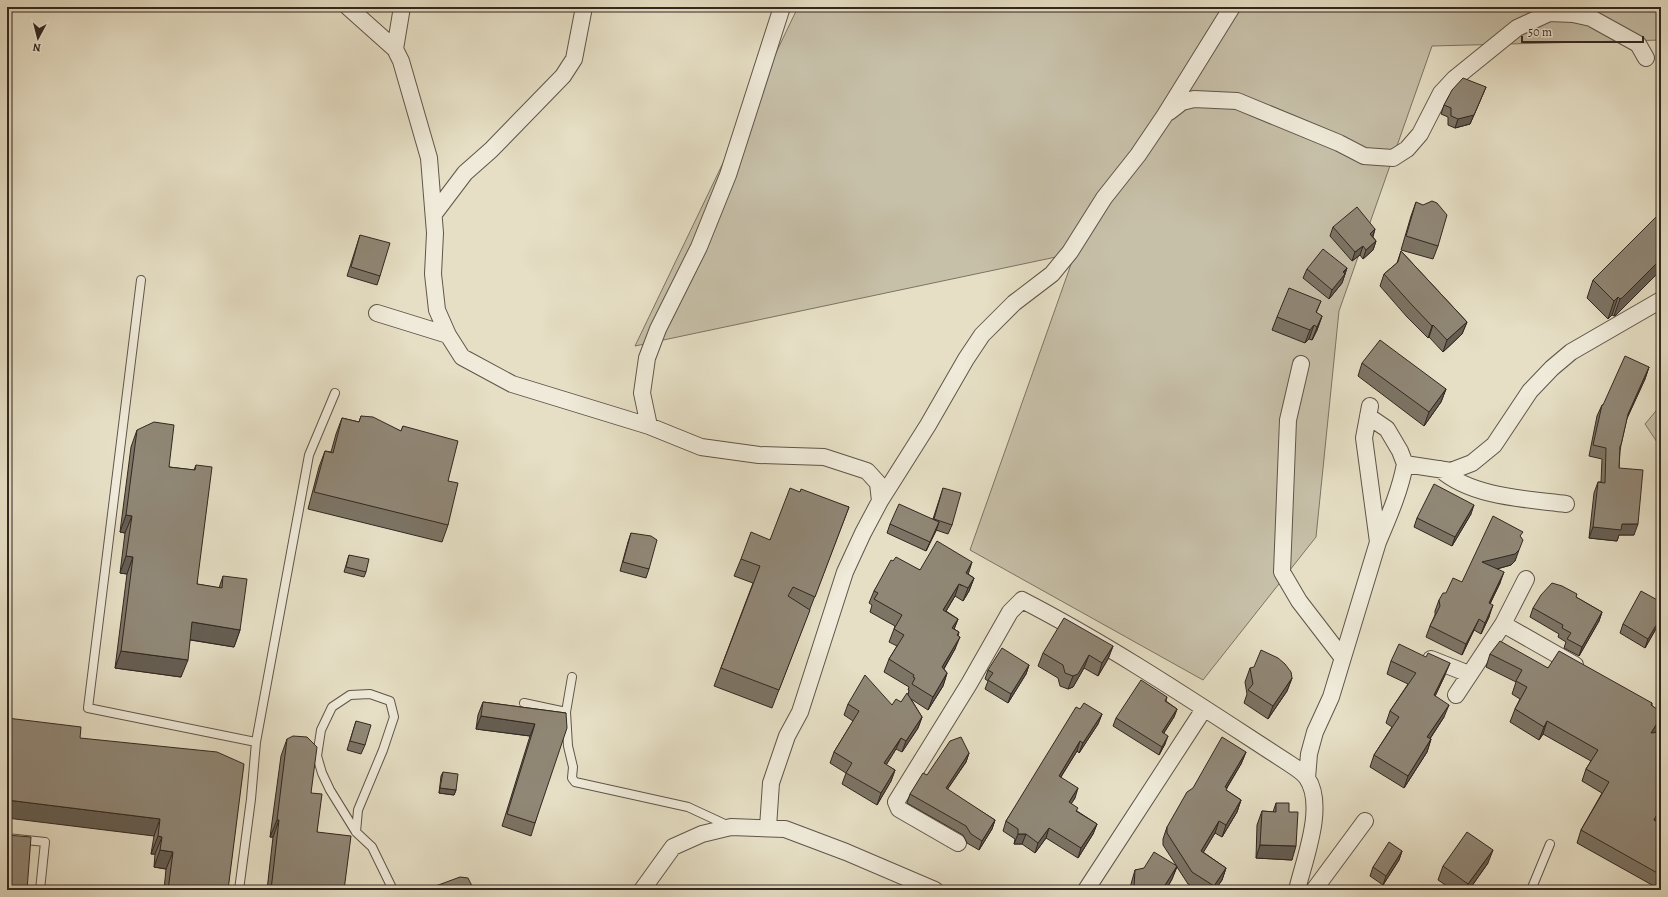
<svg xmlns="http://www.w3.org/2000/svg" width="1668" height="897" font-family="Alegreya,serif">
<rect width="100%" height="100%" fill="#e6dfc5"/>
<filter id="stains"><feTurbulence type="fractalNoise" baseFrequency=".005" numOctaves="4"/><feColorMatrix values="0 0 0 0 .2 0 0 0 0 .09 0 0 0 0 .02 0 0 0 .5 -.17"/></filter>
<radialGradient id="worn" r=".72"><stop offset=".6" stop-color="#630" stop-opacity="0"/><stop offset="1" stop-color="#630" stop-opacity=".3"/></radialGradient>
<path fill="#c7c0a9" stroke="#7c7464" d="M 798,7 L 1661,7 L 1661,40 L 1432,46 L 1339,311 L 1316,537 L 1203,680 L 970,550 L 1075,253 L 635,346 Z
M 1661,405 L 1661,448 L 1645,424 Z"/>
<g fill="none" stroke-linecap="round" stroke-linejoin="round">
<g stroke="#5f5549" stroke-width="10">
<path id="lane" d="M 141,280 L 88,708 L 256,742
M 572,677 L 566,712 L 568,746 L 573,767 L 572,778 L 575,782 L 688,807 L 729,826
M 524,703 L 566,712
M 356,832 L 358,810 L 383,750 L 394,717 L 390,701 L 370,694 L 350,695 L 332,707 L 321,730 L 317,756 L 322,773 L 330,790 L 356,832 L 372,847 L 393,890
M 7,838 L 45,842 L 40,890
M 239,890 L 251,799 L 256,742 L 309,455 L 335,393
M 1531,890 L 1550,844"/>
</g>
<g stroke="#5f5549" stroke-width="18">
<path id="street" d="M 348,7 L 395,49 L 401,61 L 429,158 L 435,233 L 433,274 L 437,310 L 448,335 L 462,357 L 512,384 L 649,426 L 701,447 L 759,455 L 824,457 L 867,471 L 878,483 L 880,501
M 395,49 L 402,7
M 1169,112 L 1182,102 L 1194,99 L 1237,101 L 1339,143 L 1364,156 L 1393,158 L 1407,149 L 1420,134 L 1441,93 L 1454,79 L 1517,28 L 1549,13 L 1573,14 L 1591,18 L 1638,44 L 1646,58
M 434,214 L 465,173 L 491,150 L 563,76 L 574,59 L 584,7
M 377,313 L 448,335
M 1301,364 L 1288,420 L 1282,572 L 1299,601 L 1342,657
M 1368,416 L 1387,429 L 1400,451 L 1405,464
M 649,426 L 642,393 L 647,358 L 658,329 L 699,247 L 728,175 L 782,7
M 1440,469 C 1471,497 1526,499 1566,504
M 1378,542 C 1389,516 1400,491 1405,464 L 1451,471 L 1472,463 L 1494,445 L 1530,391 L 1552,368 L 1571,352 L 1661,300
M 1503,624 L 1526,579
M 1431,659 L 1469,674
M 1456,695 L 1503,624 L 1575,665
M 1307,778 L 1309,754 L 1315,732 L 1331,697 L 1378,542 L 1364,438 L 1370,406
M 768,827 L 771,783 L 787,736 L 800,712 L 845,572 L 863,533 L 880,501 L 928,425 L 966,359 L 982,335 L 1014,303 L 1052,274 L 1070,252 L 1104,198 L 1138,155 L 1165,115 L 1232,7
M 958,843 L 899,809 L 896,802 L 969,684 L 1010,612 L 1022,600 C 1115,648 1202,707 1290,764 C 1296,768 1303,772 1307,778 C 1326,806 1304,860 1297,890
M 642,890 L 673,847 L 702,834 L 731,827 L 785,829 L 846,852 L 935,890
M 1086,890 L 1204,709
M 1314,890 L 1365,821"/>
</g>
<use href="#lane" stroke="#efead9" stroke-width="8"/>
<use href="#street" stroke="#efead9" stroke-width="16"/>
</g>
<path fill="#7c7465" stroke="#322720" d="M 1486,87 L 1470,124 L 1455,128 L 1448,125 L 1448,117 L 1441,114 L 1444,105 Z
M 1416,202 L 1438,246 L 1433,259 L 1401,250 L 1411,216 Z
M 1661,212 L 1661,270 L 1616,315 L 1614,316 L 1612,315 L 1608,319 L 1587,298 L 1593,280 Z
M 1333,227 L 1375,229 L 1373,237 L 1376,241 L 1373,250 L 1363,259 L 1360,255 L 1352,261 L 1330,236 Z
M 360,235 L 380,276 L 377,285 L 347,276 Z
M 1401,251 L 1467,322 L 1462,334 L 1443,352 L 1429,337 L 1428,338 L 1407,317 L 1380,286 L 1384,274 L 1397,263 Z
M 1347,268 L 1342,283 L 1329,299 L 1303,278 L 1307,269 Z
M 1321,301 L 1316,313 L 1322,316 L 1317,330 L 1312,340 L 1309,339 L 1305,343 L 1272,330 L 1277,317 Z
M 1362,363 L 1446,389 L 1441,402 L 1424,426 L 1358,376 Z
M 1649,367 L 1645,379 L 1627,418 L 1621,445 L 1620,451 L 1619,468 L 1634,535 L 1619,535 L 1617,541 L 1589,538 L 1594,493 L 1598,482 L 1601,482 L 1602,459 L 1589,456 L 1597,416 L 1602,405 L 1603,405 Z
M 361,416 L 401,431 L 403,426 L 448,481 L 448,525 L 442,542 L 308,509 L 319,467 L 325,451 L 331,452 L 336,434 L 342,418 L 359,422 Z
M 137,430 L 169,467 L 194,470 L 196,465 L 197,584 L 219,588 L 223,576 L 240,630 L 234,647 L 190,640 L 181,677 L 115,668 L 127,574 L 120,573 L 125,533 L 120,532 L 131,447 Z
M 943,488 L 952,525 L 948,534 L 936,530 L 926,551 L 887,533 L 890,524 L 933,519 Z
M 799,492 L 849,507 L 772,708 L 714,686 L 753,583 L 734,576 L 741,559 L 770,540 Z
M 1471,514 L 1452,546 L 1414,527 L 1417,518 Z
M 631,533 L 649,569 L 646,578 L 620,571 L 628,542 Z
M 1521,537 L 1515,561 L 1511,565 L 1497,569 L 1500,583 L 1490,604 L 1489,617 L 1481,634 L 1474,630 L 1462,655 L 1426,637 L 1430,626 L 1435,615 L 1435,611 L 1439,600 Z
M 349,555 L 366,572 L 364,577 L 344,572 Z
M 893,561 L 920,570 L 968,574 L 974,578 L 969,591 L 963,601 L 955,596 L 946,611 L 958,619 L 954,629 L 959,632 L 955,649 L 944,669 L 947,673 L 943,686 L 928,710 L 911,699 L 922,717 L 918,728 L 902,752 L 896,749 L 886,765 L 895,770 L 891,781 L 877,805 L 842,784 L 846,773 L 830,763 L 834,752 L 853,721 L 844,715 L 848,704 L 892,705 L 901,702 L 908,695 L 909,690 L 908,690 L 909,687 L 884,672 L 889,659 L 897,646 L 889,642 L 894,629 L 895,626 L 870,612 L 872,605 L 869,603 L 874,591 Z
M 1576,597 L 1602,612 L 1599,621 L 1579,656 L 1564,648 L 1566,642 L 1558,637 L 1559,634 L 1530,617 L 1533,608 Z
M 1661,620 L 1645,648 L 1620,633 L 1623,624 Z
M 1113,646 L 1108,659 L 1098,676 L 1084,668 L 1073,687 L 1068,689 L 1060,686 L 1058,678 L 1038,666 L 1043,653 Z
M 1490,654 L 1548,668 L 1652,703 L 1652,706 L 1661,712 L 1661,720 L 1659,726 L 1655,732 L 1661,732 L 1661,811 L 1656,821 L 1661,824 L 1661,890 L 1577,843 L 1581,830 L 1602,793 L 1582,781 L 1586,769 L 1591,761 L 1543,734 L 1539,740 L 1510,722 L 1515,709 L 1520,699 L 1512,694 L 1516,682 L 1486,667 Z
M 1391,661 L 1445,675 L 1435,696 L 1444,717 L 1430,739 L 1431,739 L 1427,752 L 1404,788 L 1370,767 L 1374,755 L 1392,727 L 1386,723 L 1390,711 L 1408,684 L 1387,674 Z
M 1029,665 L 1026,674 L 1008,703 L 985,689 L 988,681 L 985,679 L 988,670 Z
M 1250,668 L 1292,678 L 1287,691 L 1268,719 L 1244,703 L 1247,694 L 1245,682 Z
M 1167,697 L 1166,701 L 1177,709 L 1174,717 L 1164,733 L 1165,744 L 1159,755 L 1113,726 L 1116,718 Z
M 483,702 L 566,713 L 535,823 L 531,836 L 502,826 L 530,736 L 476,729 L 478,715 Z
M 1080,709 L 1102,714 L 1098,724 L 1079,753 L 1077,751 L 1061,777 L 1075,798 L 1071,803 L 1077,811 L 1097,824 L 1093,834 L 1078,858 L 1046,838 L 1035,853 L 1022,844 L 1014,844 L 1015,839 L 1003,831 L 1006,821 Z
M 356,721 L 365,745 L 361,754 L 347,750 Z
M 80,738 L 228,890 L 164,890 L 166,869 L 154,867 L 155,854 L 151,854 L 154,836 Z
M 287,739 L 311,793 L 317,832 L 344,890 L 267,890 L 273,837 L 270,837 L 281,756 Z
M 1246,752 L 1241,764 L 1227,788 L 1226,790 L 1241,800 L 1237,812 L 1222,837 L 1215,833 L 1203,852 L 1226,868 L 1222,880 L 1215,890 L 1198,890 L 1188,884 L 1177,867 L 1172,879 L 1166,890 L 1130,890 L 1131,884 L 1135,870 L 1176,865 L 1163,845 L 1163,839 L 1167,827 Z
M 969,753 L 966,762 L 947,790 L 995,820 L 992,829 L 979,850 L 967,843 L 963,835 L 907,803 L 910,794 L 927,775 Z
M 443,772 L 456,790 L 454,795 L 439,793 L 441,776 Z
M 1276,803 L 1289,812 L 1292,860 L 1256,858 L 1257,825 L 1262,811 L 1273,812 Z
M 1402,851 L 1399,860 L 1383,885 L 1370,876 L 1373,867 Z
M 1488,863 L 1469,890 L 1453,890 L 1438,880 L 1443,866 Z"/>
<path fill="#655e53" stroke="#322720" d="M 1486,87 L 1470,124 L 1455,128 L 1458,119 Z
M 1375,229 L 1372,238 L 1370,234 Z
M 1376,241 L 1373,250 L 1363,259 L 1366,250 Z
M 1363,246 L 1360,255 L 1352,261 L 1355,252 Z
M 1661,259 L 1661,270 L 1616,315 L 1614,316 L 1620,299 Z
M 1347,268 L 1344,276 L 1345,274 L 1342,283 L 1329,299 L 1332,290 Z
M 1618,297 L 1612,315 L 1608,319 L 1614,301 Z
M 1322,316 L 1317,330 L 1312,340 L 1317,327 Z
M 1467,322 L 1462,334 L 1443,352 L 1447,340 Z
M 1314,325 L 1309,339 L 1305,343 L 1310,330 Z
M 1433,325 L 1429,337 L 1428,338 L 1432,326 Z
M 1649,367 L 1645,379 L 1624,425 L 1628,414 Z
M 1446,389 L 1441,402 L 1424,426 L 1429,412 Z
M 1474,505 L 1471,514 L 1452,546 L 1455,537 Z
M 126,515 L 132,516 L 125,533 L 120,532 Z
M 939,522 L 936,531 L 926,551 L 930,542 Z
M 1622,524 L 1638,524 L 1634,535 L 1619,535 L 1617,541 L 1589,538 L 1593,527 Z
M 1519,550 L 1515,561 L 1511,565 L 1478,574 L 1482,562 Z
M 126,556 L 133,557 L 127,574 L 120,573 Z
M 972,562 L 968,575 L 961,586 L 966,573 Z
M 1504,572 L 1500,583 L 1485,614 L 1489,603 Z
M 974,578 L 969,591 L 963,601 L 968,588 Z
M 959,584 L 955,596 L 939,623 L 943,610 Z
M 1493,605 L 1489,617 L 1481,634 L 1485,623 Z
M 1602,612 L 1599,621 L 1579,656 L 1582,647 Z
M 1661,617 L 1661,620 L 1645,648 L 1648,639 Z
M 958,619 L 953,632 L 952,628 Z
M 1479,619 L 1474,630 L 1462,655 L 1466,644 Z
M 192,622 L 240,630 L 234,647 L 186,639 Z
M 960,637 L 955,649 L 937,680 L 942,667 Z
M 1113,646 L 1108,659 L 1098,676 L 1102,663 Z
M 121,651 L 188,660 L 181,677 L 115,668 Z
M 1089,655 L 1084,668 L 1073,687 L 1068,689 L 1073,676 Z
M 1450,663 L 1445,675 L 1430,707 L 1434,695 Z
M 1029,665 L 1026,674 L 1008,703 L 1011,694 Z
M 947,673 L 943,686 L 928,710 L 933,697 Z
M 1292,678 L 1287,691 L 1268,719 L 1273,706 Z
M 1449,705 L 1444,717 L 1423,749 L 1427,737 Z
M 1177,709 L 1174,717 L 1159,740 L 1162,732 Z
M 1102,714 L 1098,724 L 1079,753 L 1083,743 Z
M 481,716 L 535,724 L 530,736 L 476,729 Z
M 922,717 L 918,728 L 902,752 L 906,741 Z
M 1661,717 L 1661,720 L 1659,726 L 1647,746 L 1651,733 Z
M 1547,721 L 1543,734 L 1539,740 L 1544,727 Z
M 1168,736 L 1165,744 L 1159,755 L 1162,747 Z
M 901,738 L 896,749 L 880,775 L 884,763 Z
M 1431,739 L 1427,752 L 1404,788 L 1408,776 Z
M 1080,741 L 1077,751 L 1055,786 L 1059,776 Z
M 1246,752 L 1241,764 L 1220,799 L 1225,787 Z
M 969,753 L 966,762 L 942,797 L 946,788 Z
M 895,770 L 891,781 L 877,805 L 881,793 Z
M 440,788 L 456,790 L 454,795 L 439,793 Z
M 1078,788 L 1075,798 L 1066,812 L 1069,802 Z
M 7,800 L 160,819 L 154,836 L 7,818 Z
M 1241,800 L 1237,812 L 1222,837 L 1226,825 Z
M 1661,807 L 1661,811 L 1649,833 L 1654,820 Z
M 277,820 L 279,820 L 273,837 L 270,837 Z
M 995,820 L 992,829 L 979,850 L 982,841 Z
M 1219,821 L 1215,833 L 1197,863 L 1201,851 Z
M 1097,824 L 1093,834 L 1078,858 L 1081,848 Z
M 1049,828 L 1046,838 L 1035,853 L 1038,843 Z
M 1018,834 L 1026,834 L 1022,844 L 1014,844 Z
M 158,836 L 162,837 L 155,854 L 151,854 Z
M 1260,845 L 1296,846 L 1292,860 L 1256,858 Z
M 160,850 L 173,852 L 166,869 L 154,867 Z
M 1493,850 L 1488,863 L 1469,890 L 1466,890 L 1468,884 Z
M 1402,851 L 1399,860 L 1383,885 L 1386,876 Z
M 1177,866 L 1172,879 L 1166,890 L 1162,890 Z
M 1226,868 L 1222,880 L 1215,890 L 1213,890 L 1214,886 Z"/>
<path fill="#908776" stroke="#322720" d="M 1463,78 L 1486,87 L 1474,115 L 1458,119 L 1451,116 L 1451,108 L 1444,105 L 1452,90 Z
M 1432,201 L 1437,203 L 1447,215 L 1438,246 L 1406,236 L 1416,202 L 1423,205 Z
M 1357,207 L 1375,229 L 1370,234 L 1376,241 L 1366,250 L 1363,246 L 1355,252 L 1333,227 Z
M 1661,212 L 1661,259 L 1622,298 L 1620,299 L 1618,297 L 1614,301 L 1593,280 Z
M 360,235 L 390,243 L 380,276 L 351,267 Z
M 1323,249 L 1347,268 L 1343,272 L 1345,274 L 1332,290 L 1307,269 Z
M 1401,251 L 1467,322 L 1447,340 L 1433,325 L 1432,326 L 1412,305 L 1384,274 L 1398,262 Z
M 1289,288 L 1321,301 L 1316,312 L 1322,316 L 1317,327 L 1314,325 L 1310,330 L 1277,317 Z
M 1380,340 L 1446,389 L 1429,412 L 1362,363 Z
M 1625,356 L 1649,367 L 1628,414 L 1621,445 L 1620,446 L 1619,468 L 1643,470 L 1638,524 L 1622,524 L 1621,530 L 1593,527 L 1598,482 L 1605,483 L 1606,448 L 1593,445 L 1602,405 L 1603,405 Z
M 361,416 L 373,417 L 401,431 L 403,426 L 458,441 L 448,481 L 458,483 L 448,525 L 314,492 L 325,451 L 333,453 L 342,418 L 359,422 Z
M 154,422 L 174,425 L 169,467 L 195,470 L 196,465 L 212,467 L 197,584 L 222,588 L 223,576 L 247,579 L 240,630 L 192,622 L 188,660 L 121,651 L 133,557 L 126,556 L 132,516 L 126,515 L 137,430 Z
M 1434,484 L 1474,505 L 1455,537 L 1417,518 Z
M 790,488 L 800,492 L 801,489 L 849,507 L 815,597 L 793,587 L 788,596 L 810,610 L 779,690 L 721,668 L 760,566 L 741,559 L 751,532 L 770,540 Z
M 943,488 L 961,493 L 952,525 L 934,519 Z
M 899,504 L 939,522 L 930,542 L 890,524 Z
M 1493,516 L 1523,532 L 1520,536 L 1523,540 L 1519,550 L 1515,554 L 1482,562 L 1504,572 L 1489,603 L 1493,605 L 1485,623 L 1479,619 L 1466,644 L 1430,626 L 1440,606 L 1439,600 L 1443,593 L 1446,593 L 1453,578 L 1462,582 Z
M 631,533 L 651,536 L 657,540 L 649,569 L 623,562 Z
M 937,541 L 972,562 L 966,573 L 974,578 L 968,588 L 959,584 L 943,610 L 958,619 L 952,628 L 959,632 L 957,635 L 960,637 L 942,667 L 947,673 L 933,697 L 912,684 L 915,678 L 913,677 L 914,675 L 889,659 L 904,635 L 894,629 L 902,615 L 874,599 L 878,593 L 874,591 L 891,560 L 893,561 L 896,557 L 920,570 Z
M 349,555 L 369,559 L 366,572 L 346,567 Z
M 1552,583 L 1562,586 L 1577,594 L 1576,597 L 1602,612 L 1582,647 L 1567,639 L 1571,633 L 1562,628 L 1563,625 L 1533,608 L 1541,595 Z
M 1641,591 L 1661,602 L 1661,617 L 1648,639 L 1623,624 Z
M 1064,618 L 1113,646 L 1102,663 L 1089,655 L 1078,674 L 1073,676 L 1065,673 L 1063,665 L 1043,653 Z
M 1500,641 L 1548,668 L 1559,651 L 1652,703 L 1651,705 L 1661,712 L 1661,717 L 1651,733 L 1661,732 L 1661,807 L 1654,820 L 1661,824 L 1661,875 L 1581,830 L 1609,782 L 1586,769 L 1598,750 L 1547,721 L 1544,727 L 1515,709 L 1527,687 L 1516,681 L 1522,670 L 1490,654 Z
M 1399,644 L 1426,657 L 1428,653 L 1450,663 L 1434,695 L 1449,705 L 1427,737 L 1431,739 L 1408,776 L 1374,755 L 1399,717 L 1390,711 L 1416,673 L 1391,661 Z
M 1002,648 L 1029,665 L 1011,694 L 988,680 L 993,673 L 988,670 Z
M 1261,650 L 1278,658 L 1285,664 L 1291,672 L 1292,678 L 1273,706 L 1248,690 L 1253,684 L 1250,668 L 1254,667 Z
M 865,675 L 892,705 L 896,699 L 901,702 L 907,693 L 922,717 L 906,741 L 901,738 L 884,763 L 895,770 L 881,793 L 846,773 L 852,763 L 834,752 L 859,711 L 848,704 Z
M 1141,680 L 1167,697 L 1165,701 L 1177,709 L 1162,732 L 1168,736 L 1162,747 L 1116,718 Z
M 483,702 L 566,713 L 567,728 L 535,823 L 507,814 L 535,724 L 481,716 Z
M 1084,703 L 1102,714 L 1083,743 L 1080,741 L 1059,776 L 1078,788 L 1069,802 L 1078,808 L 1076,811 L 1097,824 L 1081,848 L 1049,828 L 1038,843 L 1026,834 L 1018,834 L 1018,829 L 1006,821 L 1076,707 L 1080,709 Z
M 7,718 L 81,727 L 80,738 L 217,752 L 244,764 L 228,890 L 168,890 L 173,852 L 160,850 L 162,837 L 158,836 L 160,819 L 7,800 Z
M 356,721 L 371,725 L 365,745 L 350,741 Z
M 293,736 L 307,737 L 317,747 L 311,793 L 322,794 L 317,832 L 351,836 L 344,890 L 271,890 L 279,820 L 277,820 L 287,739 Z
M 961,737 L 969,753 L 946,788 L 995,820 L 982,841 L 971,834 L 966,826 L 910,794 L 923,773 L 927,775 L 950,741 Z
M 1222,737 L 1246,752 L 1225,787 L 1227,788 L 1226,790 L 1241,800 L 1226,825 L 1219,821 L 1201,851 L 1226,868 L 1214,886 L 1192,872 L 1167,833 L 1167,827 L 1187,792 L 1193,788 Z
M 443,772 L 458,774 L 456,790 L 440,788 Z
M 1276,803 L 1289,803 L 1289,812 L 1298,812 L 1296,846 L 1260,845 L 1262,811 L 1276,812 Z
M 1467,832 L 1493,850 L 1468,884 L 1443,866 Z
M 7,835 L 31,837 L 27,890 L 7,890 Z
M 1389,842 L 1402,851 L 1386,876 L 1373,867 Z
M 1154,852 L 1177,866 L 1162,890 L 1137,890 L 1134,888 L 1135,870 L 1144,868 Z
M 460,877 L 468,878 L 474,890 L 434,890 L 433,887 Z"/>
<rect width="1668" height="897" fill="none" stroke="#e6dfc5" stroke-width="24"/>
<rect x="8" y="8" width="1652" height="881" fill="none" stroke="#322720" stroke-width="2"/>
<rect x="12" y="12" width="1644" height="873" fill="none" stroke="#322720"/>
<g transform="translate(38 38) rotate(187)" stroke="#efead9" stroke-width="3" paint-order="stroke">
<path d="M0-3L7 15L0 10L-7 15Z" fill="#322720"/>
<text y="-6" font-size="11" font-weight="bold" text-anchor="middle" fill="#322720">N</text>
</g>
<path d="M1522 36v6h121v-6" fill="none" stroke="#322720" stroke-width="2"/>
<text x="1528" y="36" font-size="12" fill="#322720" stroke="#efead9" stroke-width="3" paint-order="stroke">50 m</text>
<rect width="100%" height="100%" filter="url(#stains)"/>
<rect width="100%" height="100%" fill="url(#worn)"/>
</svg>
